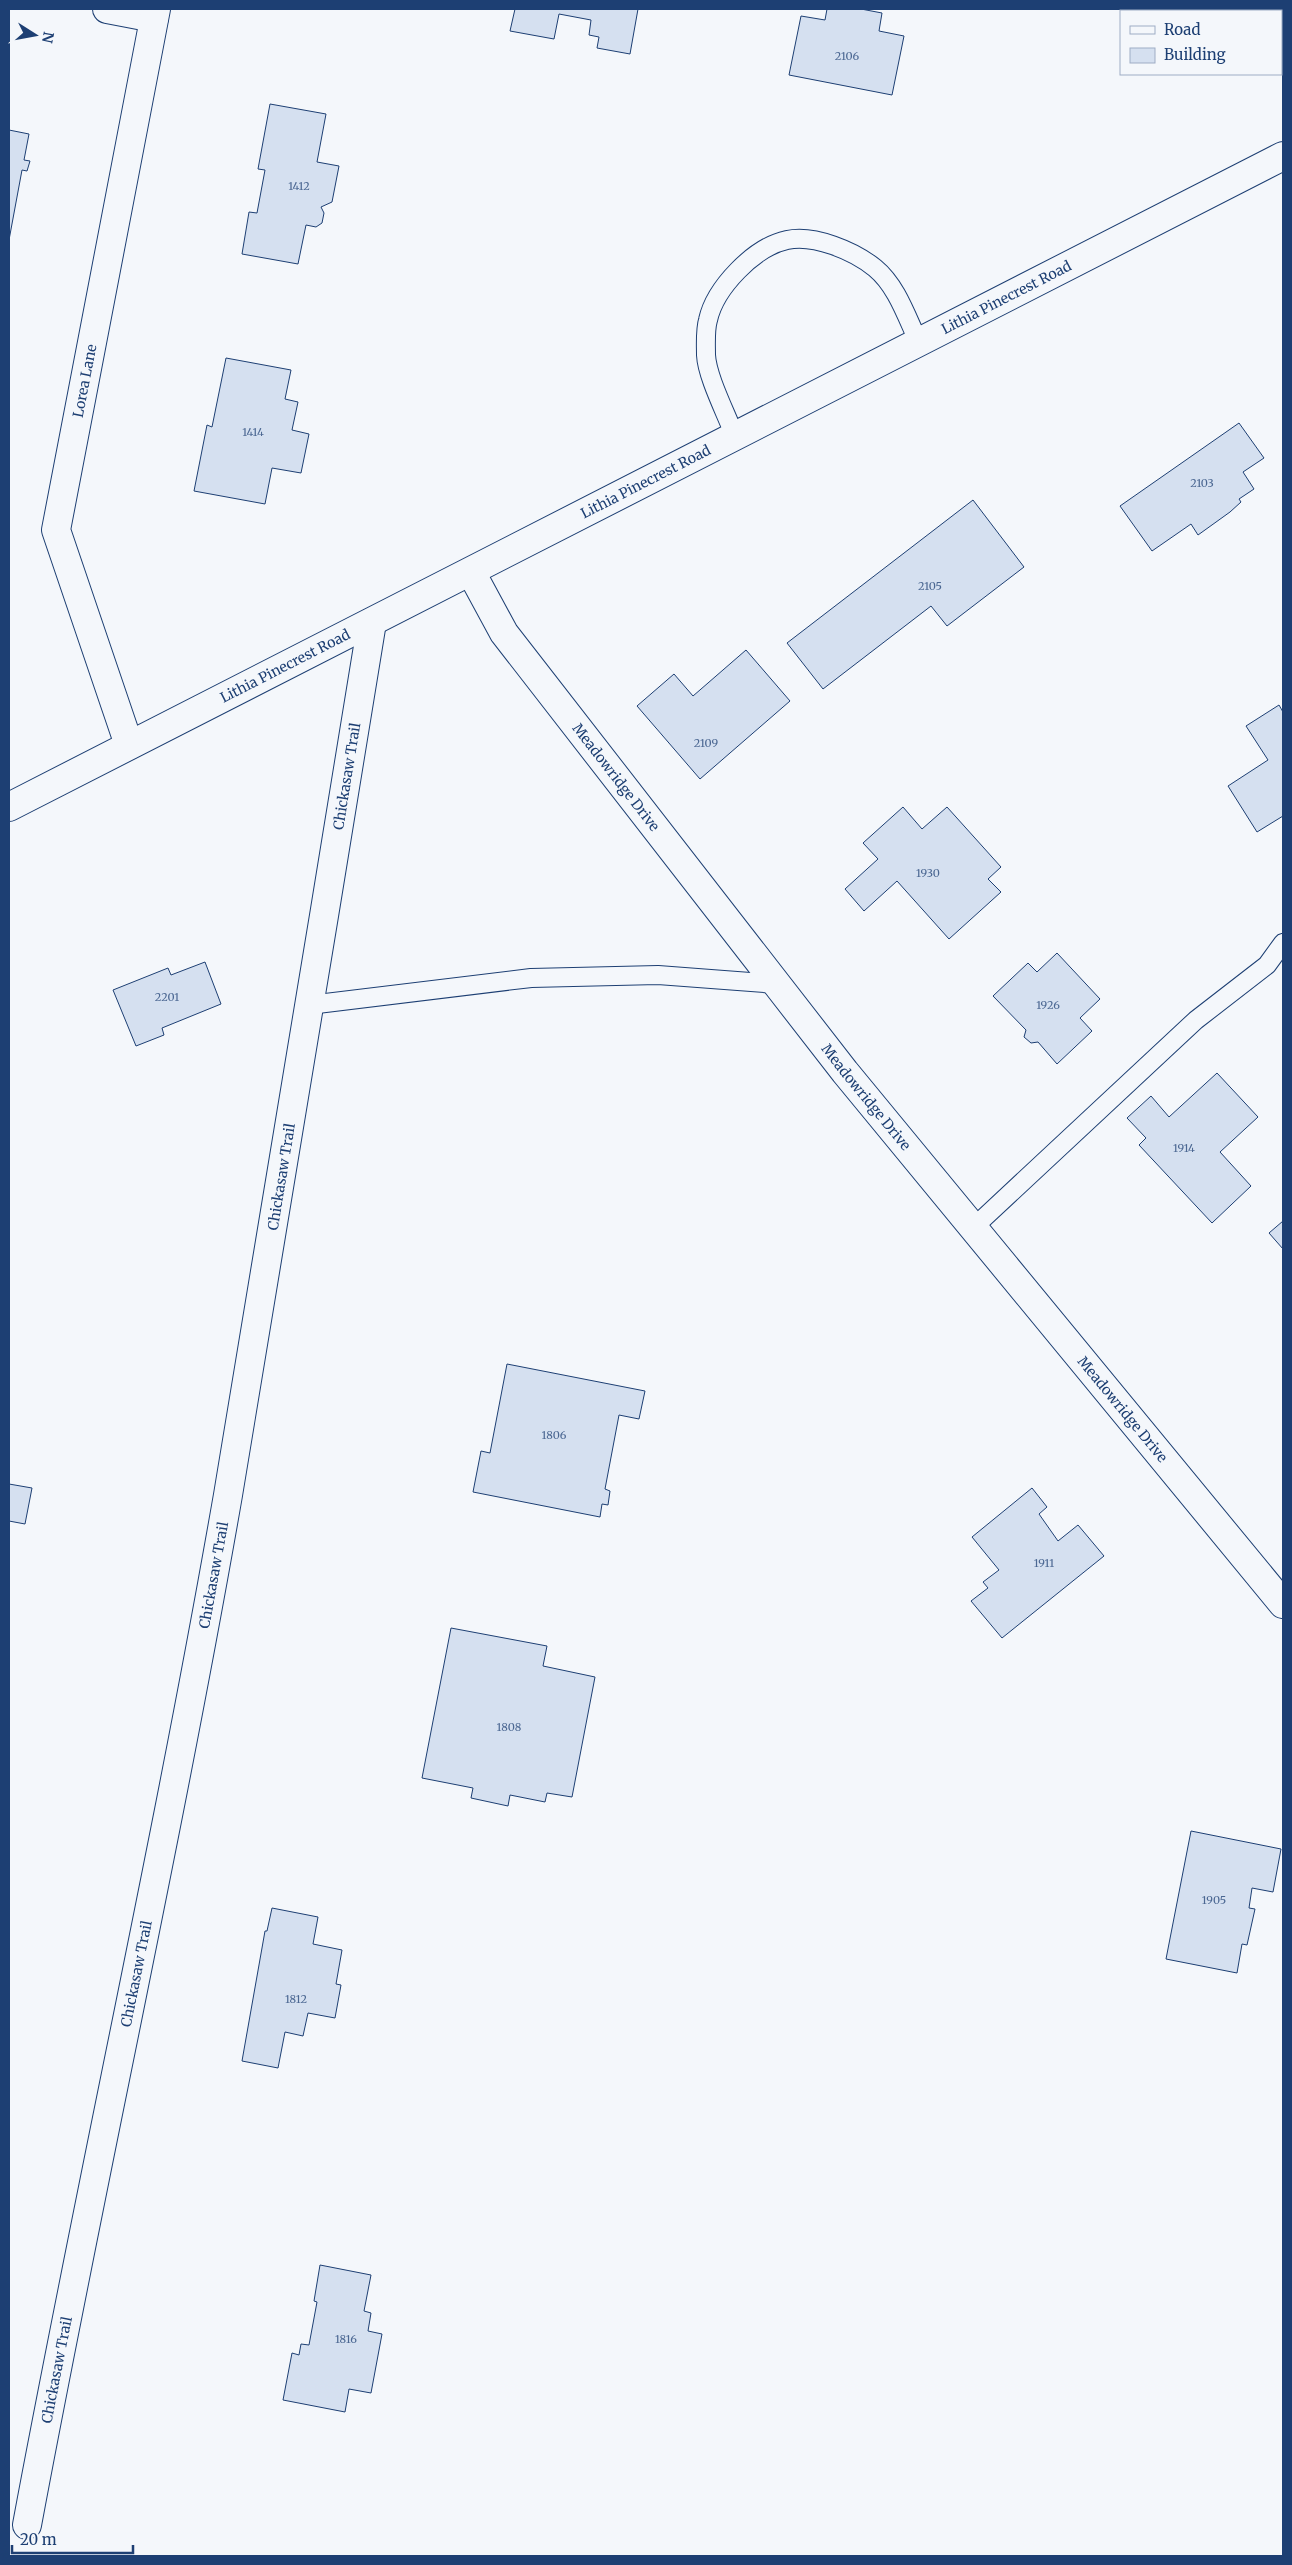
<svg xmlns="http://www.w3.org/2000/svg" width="1292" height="2565" font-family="Merriweather,serif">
<rect width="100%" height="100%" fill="#f4f7fb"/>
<path fill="#d5e0f0" stroke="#1d3f73" d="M 515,9 L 638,9 L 630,54 L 597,48 L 599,37 L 589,35 L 591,20 L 559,14 L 554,39 L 510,31 Z
M 827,9 L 861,9 L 882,13 L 879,31 L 904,36 L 892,95 L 789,75 L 801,16 L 825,20 Z
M 270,104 L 326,114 L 317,162 L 339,166 L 332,202 L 321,207 L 324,213 L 322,223 L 316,227 L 306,225 L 298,264 L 242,254 L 249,212 L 257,213 L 265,170 L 258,169 Z
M 9,130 L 29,134 L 24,160 L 30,161 L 27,171 L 22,170 L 9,240 Z
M 226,358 L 291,370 L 285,399 L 298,402 L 292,430 L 309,434 L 301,473 L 272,468 L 265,504 L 194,491 L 207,425 L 212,427 Z
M 1239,423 L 1264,458 L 1243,472 L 1254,489 L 1239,499 L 1241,502 L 1230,512 L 1198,535 L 1191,524 L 1152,551 L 1120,506 Z
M 973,500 L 1024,567 L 947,626 L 931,606 L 823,689 L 787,643 Z
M 746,650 L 790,701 L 700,779 L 637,706 L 674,674 L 693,696 Z
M 1279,705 L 1283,712 L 1283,816 L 1257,832 L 1228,786 L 1268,760 L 1246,726 Z
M 903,807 L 922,829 L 947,807 L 1001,867 L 988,879 L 1001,892 L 949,939 L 897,881 L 864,911 L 845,889 L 878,859 L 863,843 Z
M 1057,953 L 1100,999 L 1080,1018 L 1092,1031 L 1057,1064 L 1038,1042 L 1031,1043 L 1024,1037 L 1026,1030 L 993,996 L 1028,963 L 1037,972 Z
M 205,962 L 221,1004 L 162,1028 L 164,1035 L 136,1046 L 113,990 L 168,968 L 171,975 Z
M 1217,1073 L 1258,1117 L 1220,1152 L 1251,1186 L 1212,1223 L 1139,1145 L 1146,1138 L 1127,1118 L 1151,1096 L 1169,1117 Z
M 1283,1221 L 1283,1249 L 1269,1233 Z
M 507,1364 L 645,1391 L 639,1419 L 619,1415 L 605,1489 L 610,1491 L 608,1505 L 602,1504 L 600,1517 L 473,1492 L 481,1451 L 490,1453 Z
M 9,1484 L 32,1488 L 25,1524 L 9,1521 Z
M 1032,1488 L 1047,1507 L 1039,1514 L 1058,1541 L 1078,1525 L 1104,1556 L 1002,1638 L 971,1601 L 988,1588 L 983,1582 L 999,1570 L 972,1537 Z
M 451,1628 L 547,1646 L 543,1666 L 595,1677 L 572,1797 L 547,1793 L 545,1802 L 510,1795 L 508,1806 L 471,1798 L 473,1788 L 422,1778 Z
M 1191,1831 L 1281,1849 L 1273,1892 L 1252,1888 L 1249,1908 L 1255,1909 L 1247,1945 L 1242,1944 L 1237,1973 L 1166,1959 Z
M 272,1908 L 318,1917 L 313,1944 L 342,1950 L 336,1984 L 341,1985 L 335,2018 L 308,2013 L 303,2036 L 285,2032 L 278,2068 L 242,2061 L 265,1931 L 267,1931 Z
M 320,2265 L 371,2275 L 364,2311 L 371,2313 L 368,2331 L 382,2334 L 371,2393 L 349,2389 L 345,2412 L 283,2400 L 292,2353 L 299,2355 L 301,2344 L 309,2345 L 317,2302 L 314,2301 Z"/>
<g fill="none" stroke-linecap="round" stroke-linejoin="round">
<g stroke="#1d3f73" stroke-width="20">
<path id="service" d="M 735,437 C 727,415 707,377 706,355 C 706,345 705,330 708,320 C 715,288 754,247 787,240 C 814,234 854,251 875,268 C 897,286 907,318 919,343
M 309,1005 L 531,978 L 658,975 L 776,984
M 973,1228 L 1196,1020 L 1267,965 L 1283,943"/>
</g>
<g stroke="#1d3f73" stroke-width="30">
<g id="minor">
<path d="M 107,9 L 154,18"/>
<path id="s1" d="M 471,572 L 504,633 L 845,1072 L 1283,1604"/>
<path id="s2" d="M 129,745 L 56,530 L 156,9"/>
<path id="s3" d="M 27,2525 C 91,2181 168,1839 228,1495 C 278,1204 324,913 372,622"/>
</g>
</g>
<g stroke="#1d3f73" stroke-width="30">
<g id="secondary">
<path id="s4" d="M 9,807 L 1283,156"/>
</g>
</g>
<use href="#service" stroke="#f4f7fb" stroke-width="18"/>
<use href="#minor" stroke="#f4f7fb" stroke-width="28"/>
<use href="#secondary" stroke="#f4f7fb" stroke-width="28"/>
</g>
<g text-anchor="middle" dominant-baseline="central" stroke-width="4" stroke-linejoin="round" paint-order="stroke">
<g font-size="11" fill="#4b6792">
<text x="847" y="56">2106</text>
<text x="299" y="186">1412</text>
<text x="253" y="432">1414</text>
<text x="1202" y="483">2103</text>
<text x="930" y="586">2105</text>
<text x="706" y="743">2109</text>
<text x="928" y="873">1930</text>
<text x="167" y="997">2201</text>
<text x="1048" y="1005">1926</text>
<text x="1184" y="1148">1914</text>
<text x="554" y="1435">1806</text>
<text x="1044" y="1563">1911</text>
<text x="509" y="1727">1808</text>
<text x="1214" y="1900">1905</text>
<text x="296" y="1999">1812</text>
<text x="346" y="2339">1816</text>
</g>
<g font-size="14" fill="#1d3f73" stroke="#f4f7fb">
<text stroke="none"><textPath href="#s4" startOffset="1120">Lithia Pinecrest Road</textPath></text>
<text stroke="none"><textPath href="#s2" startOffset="379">Lorea Lane</textPath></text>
<text stroke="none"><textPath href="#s4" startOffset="715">Lithia Pinecrest Road</textPath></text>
<text stroke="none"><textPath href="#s4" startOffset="310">Lithia Pinecrest Road</textPath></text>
<text stroke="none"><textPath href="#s3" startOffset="1778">Chickasaw Trail</textPath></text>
<text stroke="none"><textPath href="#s1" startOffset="252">Meadowridge Drive</textPath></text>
<text stroke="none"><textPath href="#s1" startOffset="658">Meadowridge Drive</textPath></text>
<text stroke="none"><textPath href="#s3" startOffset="1372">Chickasaw Trail</textPath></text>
<text stroke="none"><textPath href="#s1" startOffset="1062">Meadowridge Drive</textPath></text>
<text stroke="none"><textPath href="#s3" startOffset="968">Chickasaw Trail</textPath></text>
<text stroke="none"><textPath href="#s3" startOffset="562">Chickasaw Trail</textPath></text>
<text stroke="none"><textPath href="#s3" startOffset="158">Chickasaw Trail</textPath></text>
</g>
</g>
<rect width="1292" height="2565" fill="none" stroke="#1d3f73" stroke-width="20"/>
<rect x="1120" y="10" width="162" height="65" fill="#f4f7fb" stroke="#9eadc5"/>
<rect x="1130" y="26" width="25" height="8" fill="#f4f7fb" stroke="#9eadc5"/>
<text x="1164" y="35" font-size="15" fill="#1d3f73">Road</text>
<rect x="1130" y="48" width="25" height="15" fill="#d5e0f0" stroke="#9eadc5"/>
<text x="1164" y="60" font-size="15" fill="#1d3f73">Building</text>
<g transform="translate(35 35) rotate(101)" stroke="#f4f7fb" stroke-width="4" paint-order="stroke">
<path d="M0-4L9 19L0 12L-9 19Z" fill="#1d3f73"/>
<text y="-8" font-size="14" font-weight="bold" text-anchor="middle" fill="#1d3f73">N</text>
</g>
<path d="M12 2545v8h121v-8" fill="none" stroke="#1d3f73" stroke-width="2.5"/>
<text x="20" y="2545" font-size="15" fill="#1d3f73" stroke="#f4f7fb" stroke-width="4" paint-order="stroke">20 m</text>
</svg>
